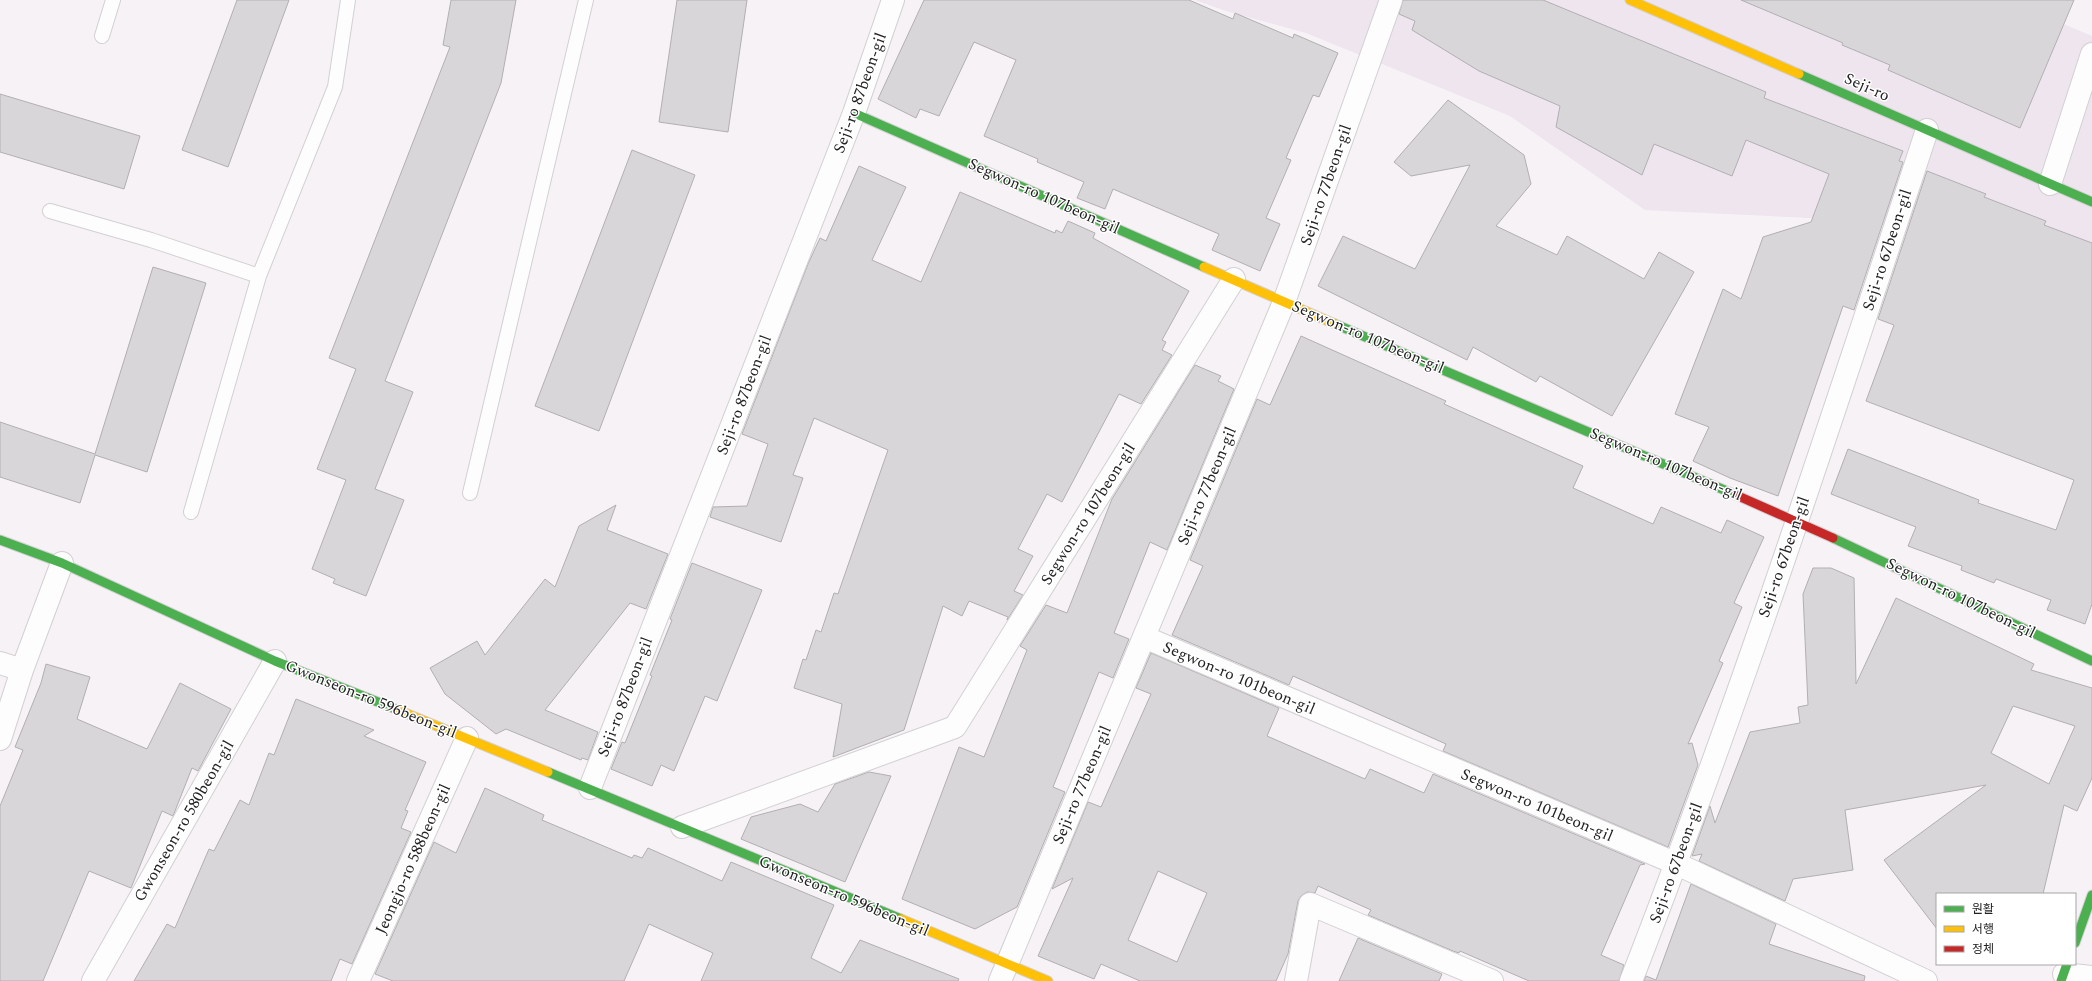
<svg xmlns="http://www.w3.org/2000/svg" width="2092" height="981" font-family="Spectral,'Noto Sans KR',serif">
<rect width="100%" height="100%" fill="#f6f2f6"/>
<path fill="#eee5ee" d="M 1195,0 L 2006,0 L 2092,36 L 2092,306 L 1874,221 L 1645,210 L 1510,116 L 1306,33 L 1226,11 Z"/>
<path fill="#d9d6d9" stroke="#b2afb3" fill-rule="evenodd" d="M 237,0 L 289,0 L 228,167 L 182,150 Z
M 451,0 L 516,0 L 501,83 L 385,381 L 413,392 L 375,489 L 404,500 L 366,596 L 333,583 L 335,579 L 312,569 L 346,480 L 317,469 L 356,369 L 329,358 L 450,47 L 443,45 Z
M 677,0 L 747,0 L 728,132 L 659,122 Z
M 924,0 L 1189,0 L 1233,19 L 1235,13 L 1293,38 L 1294,34 L 1338,53 L 1319,97 L 1313,95 L 1286,158 L 1291,160 L 1266,218 L 1280,224 L 1260,271 L 1212,250 L 1219,234 L 1113,189 L 1105,209 L 1077,198 L 1084,182 L 1037,162 L 1038,159 L 984,136 L 1016,60 L 974,42 L 939,116 L 920,109 L 916,118 L 878,99 Z
M 1403,0 L 1543,0 L 1766,92 L 1764,98 L 1903,151 L 1899,161 L 1903,162 L 1854,310 L 1843,306 L 1778,496 L 1730,478 L 1693,461 L 1709,427 L 1675,414 L 1723,289 L 1741,299 L 1763,237 L 1811,222 L 1829,174 L 1746,140 L 1732,176 L 1654,144 L 1642,175 L 1556,127 L 1560,106 L 1479,71 L 1412,30 L 1415,21 L 1399,14 Z
M 1741,0 L 2074,0 L 2020,128 L 1888,70 L 1890,65 L 1842,45 L 1843,43 Z
M 0,94 L 140,136 L 124,189 L 0,152 Z
M 1448,100 L 1524,155 L 1531,184 L 1496,226 L 1557,255 L 1567,236 L 1644,279 L 1659,252 L 1694,272 L 1612,416 L 1540,376 L 1536,382 L 1473,347 L 1467,360 L 1318,286 L 1343,236 L 1415,269 L 1470,165 L 1411,176 L 1394,162 Z
M 632,150 L 695,175 L 599,431 L 535,406 Z
M 859,166 L 906,187 L 872,260 L 921,282 L 960,192 L 1055,233 L 1056,230 L 1062,233 L 1068,221 L 1095,233 L 1093,238 L 1189,291 L 1162,340 L 1166,342 L 1162,350 L 1172,355 L 1141,404 L 1119,394 L 1062,502 L 1047,494 L 1018,549 L 1033,556 L 1014,591 L 1023,595 L 1007,620 L 1008,617 L 969,601 L 962,616 L 943,606 L 904,730 L 833,757 L 842,704 L 794,688 L 803,659 L 806,660 L 816,630 L 821,632 L 834,593 L 838,594 L 888,450 L 814,418 L 793,475 L 803,478 L 781,542 L 710,517 L 713,507 L 747,506 L 768,444 L 742,434 L 808,264 L 820,238 L 826,241 Z
M 1927,171 L 1986,194 L 1984,197 L 2046,221 L 2044,225 L 2092,243 L 2092,604 L 2085,624 L 2047,610 L 2051,600 L 1996,579 L 1994,583 L 1961,570 L 1962,566 L 1908,546 L 1916,527 L 1831,494 L 1848,449 L 1979,500 L 1978,503 L 2056,530 L 2074,480 L 1866,401 L 1894,325 L 1878,319 Z
M 153,267 L 206,283 L 147,472 L 95,455 L 80,503 L 0,477 L 0,422 L 95,454 Z
M 1301,336 L 1446,401 L 1444,404 L 1583,466 L 1573,488 L 1653,524 L 1661,507 L 1721,533 L 1727,520 L 1764,537 L 1734,603 L 1742,607 L 1719,661 L 1723,663 L 1688,744 L 1692,743 L 1698,765 L 1668,847 L 1443,751 L 1446,744 L 1293,676 L 1289,685 L 1172,635 L 1203,566 L 1190,560 L 1257,399 L 1270,405 Z
M 1195,365 L 1221,376 L 1218,381 L 1234,389 L 1167,550 L 1150,542 L 1114,633 L 1129,639 L 1113,678 L 1099,672 L 1053,787 L 1065,792 L 1017,907 L 975,929 L 902,899 L 959,747 L 984,757 L 1027,650 L 1020,646 L 1046,605 L 1067,613 L 1112,499 Z
M 616,505 L 607,530 L 668,554 L 646,609 L 630,603 L 545,710 L 598,732 L 588,760 L 582,758 L 581,760 L 506,729 L 496,734 L 445,694 L 430,668 L 477,641 L 485,655 L 545,579 L 555,587 L 579,526 Z
M 692,563 L 762,590 L 717,701 L 705,696 L 674,771 L 661,765 L 652,786 L 611,769 L 622,742 L 625,743 L 652,676 L 650,675 L 672,620 L 670,619 Z
M 1813,568 L 1831,568 L 1854,578 L 1856,684 L 1896,598 L 2034,664 L 2031,670 L 2092,688 L 2092,778 L 2077,811 L 2064,805 L 2043,894 L 1937,894 L 1937,929 L 1884,860 L 1986,785 L 1845,810 L 1853,870 L 1793,879 L 1785,901 L 1699,861 L 1702,854 L 1692,856 L 1710,806 L 1715,823 L 1750,732 L 1800,723 L 1798,707 L 1808,705 L 1803,594 ZM 2013,706 L 2075,726 L 2049,784 L 1991,753 Z
M 1151,653 L 1279,708 L 1267,736 L 1365,779 L 1370,769 L 1424,793 L 1433,774 L 1645,864 L 1640,865 L 1601,955 L 1624,965 L 1619,981 L 1529,981 L 1460,951 L 1459,953 L 1453,951 L 1368,915 L 1371,910 L 1318,886 L 1315,893 L 1307,892 L 1301,896 L 1298,901 L 1288,954 L 1276,981 L 1140,981 L 1101,964 L 1094,979 L 1038,956 L 1073,878 L 1052,889 L 1088,802 L 1101,807 L 1151,694 L 1136,688 ZM 1158,871 L 1207,893 L 1177,962 L 1128,940 Z
M 46,664 L 90,677 L 77,719 L 147,749 L 180,683 L 231,709 L 198,771 L 192,768 L 173,816 L 162,811 L 131,888 L 89,871 L 43,981 L 0,981 L 0,806 L 23,750 L 15,747 L 41,683 Z
M 296,699 L 374,730 L 364,736 L 426,762 L 405,810 L 408,811 L 401,828 L 411,832 L 352,964 L 340,959 L 331,981 L 134,981 L 167,924 L 175,928 L 209,849 L 214,851 L 240,800 L 249,805 L 269,753 L 274,755 Z
M 869,772 L 891,776 L 845,882 L 741,839 L 751,817 L 800,804 L 818,812 L 835,784 Z
M 485,788 L 544,815 L 542,820 L 632,858 L 634,855 L 642,858 L 648,848 L 722,881 L 731,862 L 834,905 L 811,958 L 841,973 L 860,940 L 959,979 L 958,981 L 701,981 L 713,953 L 649,924 L 624,981 L 393,981 L 375,974 L 434,842 L 456,853 Z
M 1691,884 L 1776,924 L 1769,944 L 1865,976 L 1864,981 L 1644,981 L 1646,976 L 1656,980 Z
M 1358,938 L 1442,974 L 1439,981 L 1339,981 Z"/>
<g fill="none" stroke-linecap="round" stroke-linejoin="round">
<g stroke="#d3d0d3" stroke-width="16">
<path id="lane" d="M 102,36 L 113,0
M 50,211 L 151,240 L 259,276
M 470,493 L 586,0
M 191,512 L 259,276 L 335,87 L 348,0"/>
</g>
<g stroke="#d3d0d3" stroke-width="24">
<path id="street" d="M 2050,184 L 2092,54
M 1144,637 L 1677,864 L 1926,981
M 0,663 L 22,670
M 0,739 L 22,670 L 62,563
M 590,788 L 854,113 L 893,0
M 682,827 L 955,727 L 1234,279
M 2064,974 L 2092,977
M 93,981 L 275,661
M 358,981 L 467,738
M 1000,981 L 1284,302 L 1391,0
M 1296,981 L 1310,904 L 1492,981
M 1631,981 C 1740,701 1833,415 1927,130"/>
</g>
<g stroke="#d3d0d3" stroke-width="11">
<path id="fast" d="M 1799,74 L 2092,202
M 854,113 L 1204,267
M 1335,324 L 1736,495
M 1833,538 L 2092,661
M 0,540 L 62,563 L 275,661 L 398,710
M 548,772 L 901,919
M 2075,943 L 2092,895
M 2061,981 L 2067,964"/>
</g>
<g stroke="#d3d0d3" stroke-width="11">
<path id="slow" d="M 1630,0 L 1799,74
M 1204,267 L 1335,324
M 398,710 L 548,772
M 901,919 L 1048,981"/>
</g>
<g stroke="#d3d0d3" stroke-width="11">
<path id="jam" d="M 1736,495 L 1833,538"/>
</g>
<use href="#lane" stroke="#fefdfe" stroke-width="14"/>
<use href="#street" stroke="#fefdfe" stroke-width="22"/>
<use href="#fast" stroke="#4caf50" stroke-width="9"/>
<use href="#slow" stroke="#ffc107" stroke-width="9"/>
<use href="#jam" stroke="#c62828" stroke-width="9"/>
</g>
<g text-anchor="middle" dominant-baseline="central" stroke-width="3" stroke-linejoin="round" paint-order="stroke">
<g font-size="16" fill="#232123" stroke="#fff">
<text transform="translate(1867 87) rotate(24)">Seji-ro</text>
<text transform="translate(860 93) rotate(-70)">Seji-ro 87beon-gil</text>
<text transform="translate(1326 185) rotate(-71)">Seji-ro 77beon-gil</text>
<text transform="translate(1044 196) rotate(24)">Segwon-ro 107beon-gil</text>
<text transform="translate(1887 250) rotate(-72)">Seji-ro 67beon-gil</text>
<text transform="translate(1368 337) rotate(23)">Segwon-ro 107beon-gil</text>
<text transform="translate(744 395) rotate(-69)">Seji-ro 87beon-gil</text>
<text transform="translate(1666 464) rotate(23)">Segwon-ro 107beon-gil</text>
<text transform="translate(1207 486) rotate(-67)">Seji-ro 77beon-gil</text>
<text transform="translate(1088 514) rotate(-58)">Segwon-ro 107beon-gil</text>
<text transform="translate(1784 557) rotate(-71)">Seji-ro 67beon-gil</text>
<text transform="translate(1961 598) rotate(26)">Segwon-ro 107beon-gil</text>
<text transform="translate(1239 678) rotate(23)">Segwon-ro 101beon-gil</text>
<text transform="translate(625 697) rotate(-69)">Seji-ro 87beon-gil</text>
<text transform="translate(371 699) rotate(22)">Gwonseon-ro 596beon-gil</text>
<text transform="translate(1082 785) rotate(-67)">Seji-ro 77beon-gil</text>
<text transform="translate(1537 805) rotate(23)">Segwon-ro 101beon-gil</text>
<text transform="translate(184 821) rotate(-60)">Gwonseon-ro 580beon-gil</text>
<text transform="translate(413 859) rotate(-66)">Jeongjo-ro 588beon-gil</text>
<text transform="translate(1676 863) rotate(-70)">Seji-ro 67beon-gil</text>
<text transform="translate(844 896) rotate(23)">Gwonseon-ro 596beon-gil</text>
</g>
</g>
<rect x="1936" y="893" width="140" height="72" fill="#ffffff" stroke="#a7a6a7"/>
<rect x="1944" y="906" width="20" height="6" fill="#4caf50" stroke="#a7a6a7"/>
<text x="1972" y="913" font-size="12" fill="#232123">원활</text>
<rect x="1944" y="926" width="20" height="6" fill="#ffc107" stroke="#a7a6a7"/>
<text x="1972" y="933" font-size="12" fill="#232123">서행</text>
<rect x="1944" y="946" width="20" height="6" fill="#c62828" stroke="#a7a6a7"/>
<text x="1972" y="953" font-size="12" fill="#232123">정체</text>
</svg>
